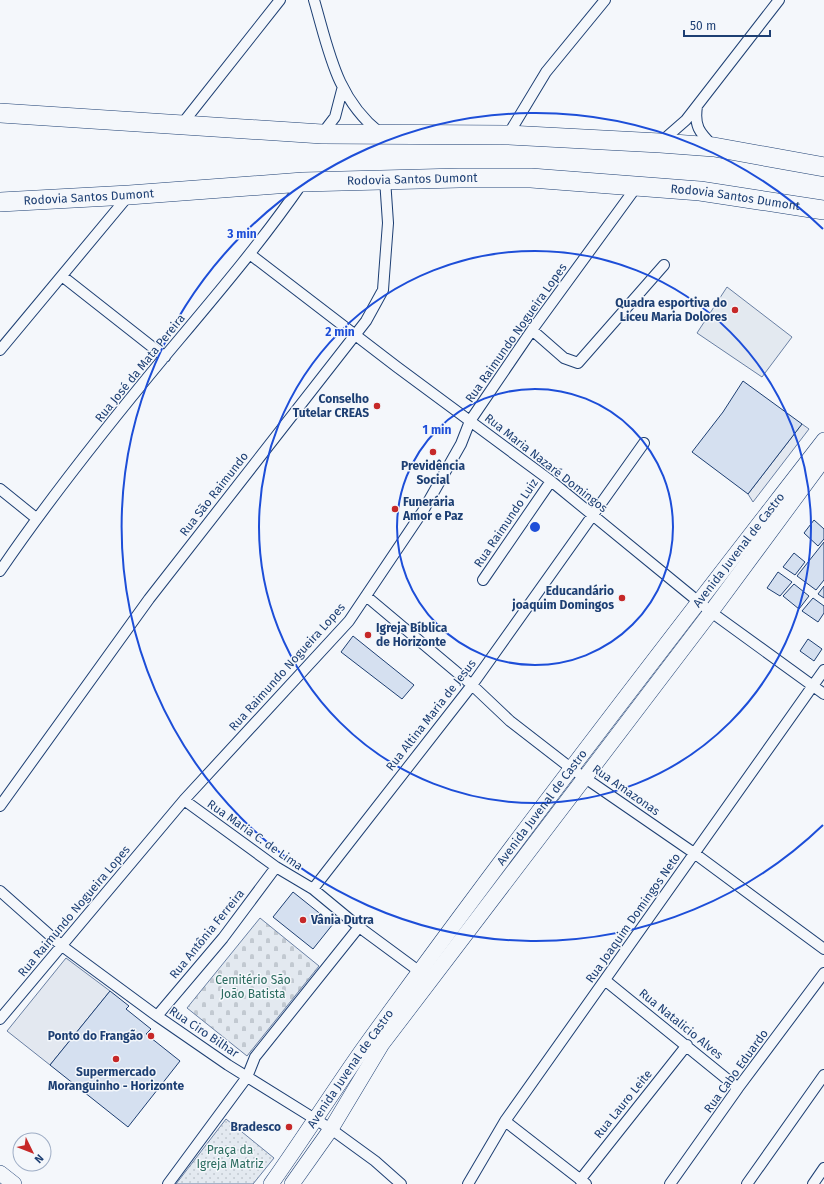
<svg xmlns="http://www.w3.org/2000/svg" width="824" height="1184" font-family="'Fira Sans',sans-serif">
<defs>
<pattern id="cemetery-stones" width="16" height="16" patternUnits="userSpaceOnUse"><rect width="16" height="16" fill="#e3e9f0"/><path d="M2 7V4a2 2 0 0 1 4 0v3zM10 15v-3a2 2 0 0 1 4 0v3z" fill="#c2c9d1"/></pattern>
<pattern id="park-dots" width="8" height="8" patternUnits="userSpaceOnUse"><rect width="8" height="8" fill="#e3e9f0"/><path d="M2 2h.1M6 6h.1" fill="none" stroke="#c2c9d1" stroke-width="1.8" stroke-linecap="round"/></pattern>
</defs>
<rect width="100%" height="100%" fill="#f4f7fb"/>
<path fill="url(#cemetery-stones)" stroke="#687fa3" d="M 260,918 L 319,966 L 247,1056 L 187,1008 Z"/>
<path fill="url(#park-dots)" stroke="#687fa3" d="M 226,1119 L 274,1158 L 253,1184 L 176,1184 Z"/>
<path fill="#e3e9f0" stroke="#687fa3" d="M 727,287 L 792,337 L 762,377 L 697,333 Z"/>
<path fill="#e3e8f0" stroke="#687fa3" d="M 802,424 L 809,429 L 753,502 L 748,494 Z
M 66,958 L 110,991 L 50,1065 L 7,1031 Z"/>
<path fill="#d5e0f0" stroke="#1d3f73" d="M 743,381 L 802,424 L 748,494 L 692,452 L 723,412 Z
M 814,520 L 824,529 L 824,539 L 818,546 L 804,533 Z
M 824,542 L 824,580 L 816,590 L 797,576 Z
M 794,553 L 805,562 L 795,575 L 783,567 Z
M 778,572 L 792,582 L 780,596 L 767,588 Z
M 794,584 L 809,596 L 799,609 L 783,596 Z
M 824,586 L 824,598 L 818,594 Z
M 813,598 L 824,606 L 824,613 L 818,622 L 802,611 Z
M 353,636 L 414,685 L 402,699 L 341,652 Z
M 808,639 L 822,649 L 814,661 L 800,651 Z
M 293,892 L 333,924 L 313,949 L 273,917 Z
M 110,991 L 129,1006 L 126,1009 L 151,1029 L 146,1034 L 180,1061 L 128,1127 L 50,1065 Z"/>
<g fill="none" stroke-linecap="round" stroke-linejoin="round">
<g stroke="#1d3f73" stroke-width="12">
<path id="street" d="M 314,0 C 329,51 336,98 380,133
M 697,106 C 694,126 699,132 713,146
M 182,124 L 280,0
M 322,134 L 335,117 L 342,90
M 508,135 L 546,72 L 605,0
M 662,141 L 686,120 L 779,0
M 251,255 L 397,367 L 551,481 L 711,612 L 824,694
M 62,276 L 165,357
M 532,330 L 564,358 L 578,363 L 664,265
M 0,350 L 129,195
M 0,489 L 36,518
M 0,571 C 51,496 108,425 166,355 C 213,299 261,243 303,182
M 483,580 L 551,481
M 366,596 L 472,685 L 510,721 L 572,769 L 694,853 L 824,949
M 184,800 L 276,867 L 313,889 L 359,927 L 420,972
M 0,806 L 149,599 L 366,321 L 383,290 L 384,276 L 388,223 L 385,179
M 313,889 L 472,685 L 644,443
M 0,891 L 62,946 L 157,1016 L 228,1065 L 331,1129 L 375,1161 L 401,1184
M 606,981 L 738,1088
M 157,1016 L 223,938 L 276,867
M 0,1019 L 184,800 L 349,621 L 423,511 L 461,444 L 470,421 L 532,330 L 637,186
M 505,1121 L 586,1184
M 580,1180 L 687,1045
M 168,1184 L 247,1077 L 255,1057 L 359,927
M 468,1184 L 505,1121 L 824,670
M 670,1184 L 738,1088 L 824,973
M 747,1184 L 824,1075
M 813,1184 L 824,1168"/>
</g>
<g stroke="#1d3f73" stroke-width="16">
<g id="secondary">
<path d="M 0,1173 L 14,1184"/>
<path id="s1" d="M 271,1184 C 303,1139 332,1093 363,1049 C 512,843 668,641 824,440"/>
<path d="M 292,1184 L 331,1129 L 382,1044 L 711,612 L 824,459"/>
</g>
</g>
<g stroke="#1d3f73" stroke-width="20">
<g id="highway">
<path d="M 0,113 L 322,134 L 508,135 L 660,143 L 714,147 L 824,167"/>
<path id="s2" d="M 0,202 L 129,195 L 303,182 L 459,178 L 531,178 L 700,191 L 824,210"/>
</g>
</g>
<use href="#street" stroke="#f4f7fb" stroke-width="10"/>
<use href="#secondary" stroke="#f4f7fb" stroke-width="15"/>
<use href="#highway" stroke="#f4f7fb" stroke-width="19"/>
</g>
<g fill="none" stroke="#1d4ed8" stroke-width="2">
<circle cx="535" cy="527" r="138"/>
<circle cx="535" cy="527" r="276"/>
<path d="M823 825A414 414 0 1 1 823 229"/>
</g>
<g fill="#c62828" stroke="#f4f7fb" stroke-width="1.5">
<circle cx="735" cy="310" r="4"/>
<circle cx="377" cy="406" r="4"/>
<circle cx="433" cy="452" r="4"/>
<circle cx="395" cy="509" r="4"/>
<circle cx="622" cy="598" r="4"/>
<circle cx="368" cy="635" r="4"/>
<circle cx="303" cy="920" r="4"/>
<circle cx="151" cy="1036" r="4"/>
<circle cx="116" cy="1059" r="4"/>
<circle cx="289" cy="1127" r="4"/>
</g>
<g text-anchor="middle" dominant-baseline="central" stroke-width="3" stroke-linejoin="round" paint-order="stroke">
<g font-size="12" fill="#1d3f73" stroke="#f4f7fb">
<text stroke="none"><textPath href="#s2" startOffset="413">Rodovia Santos Dumont</textPath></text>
<text stroke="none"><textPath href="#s2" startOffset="89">Rodovia Santos Dumont</textPath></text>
<text stroke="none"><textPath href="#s2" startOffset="737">Rodovia Santos Dumont</textPath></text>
<text transform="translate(516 333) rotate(-55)">Rua Raimundo Nogueira Lopes</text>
<text transform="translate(140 368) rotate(-51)">Rua José da Mata Pereira</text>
<text transform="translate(546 463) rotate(38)">Rua Maria Nazaré Domingos</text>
<text transform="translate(214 494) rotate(-52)">Rua São Raimundo</text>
<text transform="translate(506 523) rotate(-56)">Rua Raimundo Luiz</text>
<text stroke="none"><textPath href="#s1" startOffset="788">Avenida Juvenal de Castro</textPath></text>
<text transform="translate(287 667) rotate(-48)">Rua Raimundo Nogueira Lopes</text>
<text transform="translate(431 715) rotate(-52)">Rua Altina Maria de Jesus</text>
<text transform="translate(626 790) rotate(35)">Rua Amazonas</text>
<text stroke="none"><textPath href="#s1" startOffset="464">Avenida Juvenal de Castro</textPath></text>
<text transform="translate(255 835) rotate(35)">Rua Maria C. de Lima</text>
<text transform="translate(74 911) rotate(-50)">Rua Raimundo Nogueira Lopes</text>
<text transform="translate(633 918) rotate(-55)">Rua Joaquim Domingos Neto</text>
<text transform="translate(207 934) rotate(-51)">Rua Antônia Ferreira</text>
<text transform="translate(681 1024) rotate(39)">Rua Natalicio Alves</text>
<text transform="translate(204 1032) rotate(34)">Rua Ciro Bilhar</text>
<text stroke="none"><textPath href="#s1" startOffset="140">Avenida Juvenal de Castro</textPath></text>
<text transform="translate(736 1071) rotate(-54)">Rua Cabo Eduardo</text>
<text transform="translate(623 1104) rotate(-51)">Rua Lauro Leite</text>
</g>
<g font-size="12" font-weight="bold" fill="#1d3f73" stroke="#f4f7fb" text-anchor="end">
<text x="727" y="303">Quadra esportiva do<tspan x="727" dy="14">Liceu Maria Dolores</tspan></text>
<text x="369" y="399">Conselho<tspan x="369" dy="14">Tutelar CREAS</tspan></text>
<text x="433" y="466" text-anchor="middle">Previdência<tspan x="433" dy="14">Social</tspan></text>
<text x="403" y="502" text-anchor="start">Funerária<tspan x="403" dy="14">Amor e Paz</tspan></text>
<text x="614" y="591">Educandário<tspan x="614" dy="14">joaquim Domingos</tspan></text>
<text x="376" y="628" text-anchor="start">Igreja Bíblica<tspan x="376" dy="14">de Horizonte</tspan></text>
<text x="311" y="920" text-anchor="start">Vânia Dutra</text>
<text x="143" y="1036">Ponto do Frangão</text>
<text x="116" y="1072" text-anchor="middle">Supermercado<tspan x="116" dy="14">Moranguinho - Horizonte</tspan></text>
<text x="281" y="1127">Bradesco</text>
</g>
<g font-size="12" fill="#2c6c60" stroke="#f4f7fb">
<text x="253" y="980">Cemitério São<tspan x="253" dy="14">João Batista</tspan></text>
<text x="230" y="1150">Praça da<tspan x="230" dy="14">Igreja Matriz</tspan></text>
</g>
</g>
<circle cx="535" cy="527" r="6" fill="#1d4ed8" stroke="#f4f7fb" stroke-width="2"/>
<g font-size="12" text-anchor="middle" font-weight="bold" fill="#1d4ed8" stroke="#f4f7fb" stroke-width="3" stroke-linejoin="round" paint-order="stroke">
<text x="242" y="238">3 min</text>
<text x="340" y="336">2 min</text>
<text x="437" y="434">1 min</text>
</g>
<g transform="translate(32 1152) rotate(133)"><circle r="19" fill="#f4f7fb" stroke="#9eadc5"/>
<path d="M0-3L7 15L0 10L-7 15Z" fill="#c62828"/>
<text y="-6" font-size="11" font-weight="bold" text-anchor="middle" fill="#1d3f73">N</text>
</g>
<path d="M684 30v6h86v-6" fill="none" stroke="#1d3f73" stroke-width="2"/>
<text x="690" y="30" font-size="12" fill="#1d3f73" stroke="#f4f7fb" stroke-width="3" paint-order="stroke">50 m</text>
</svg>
